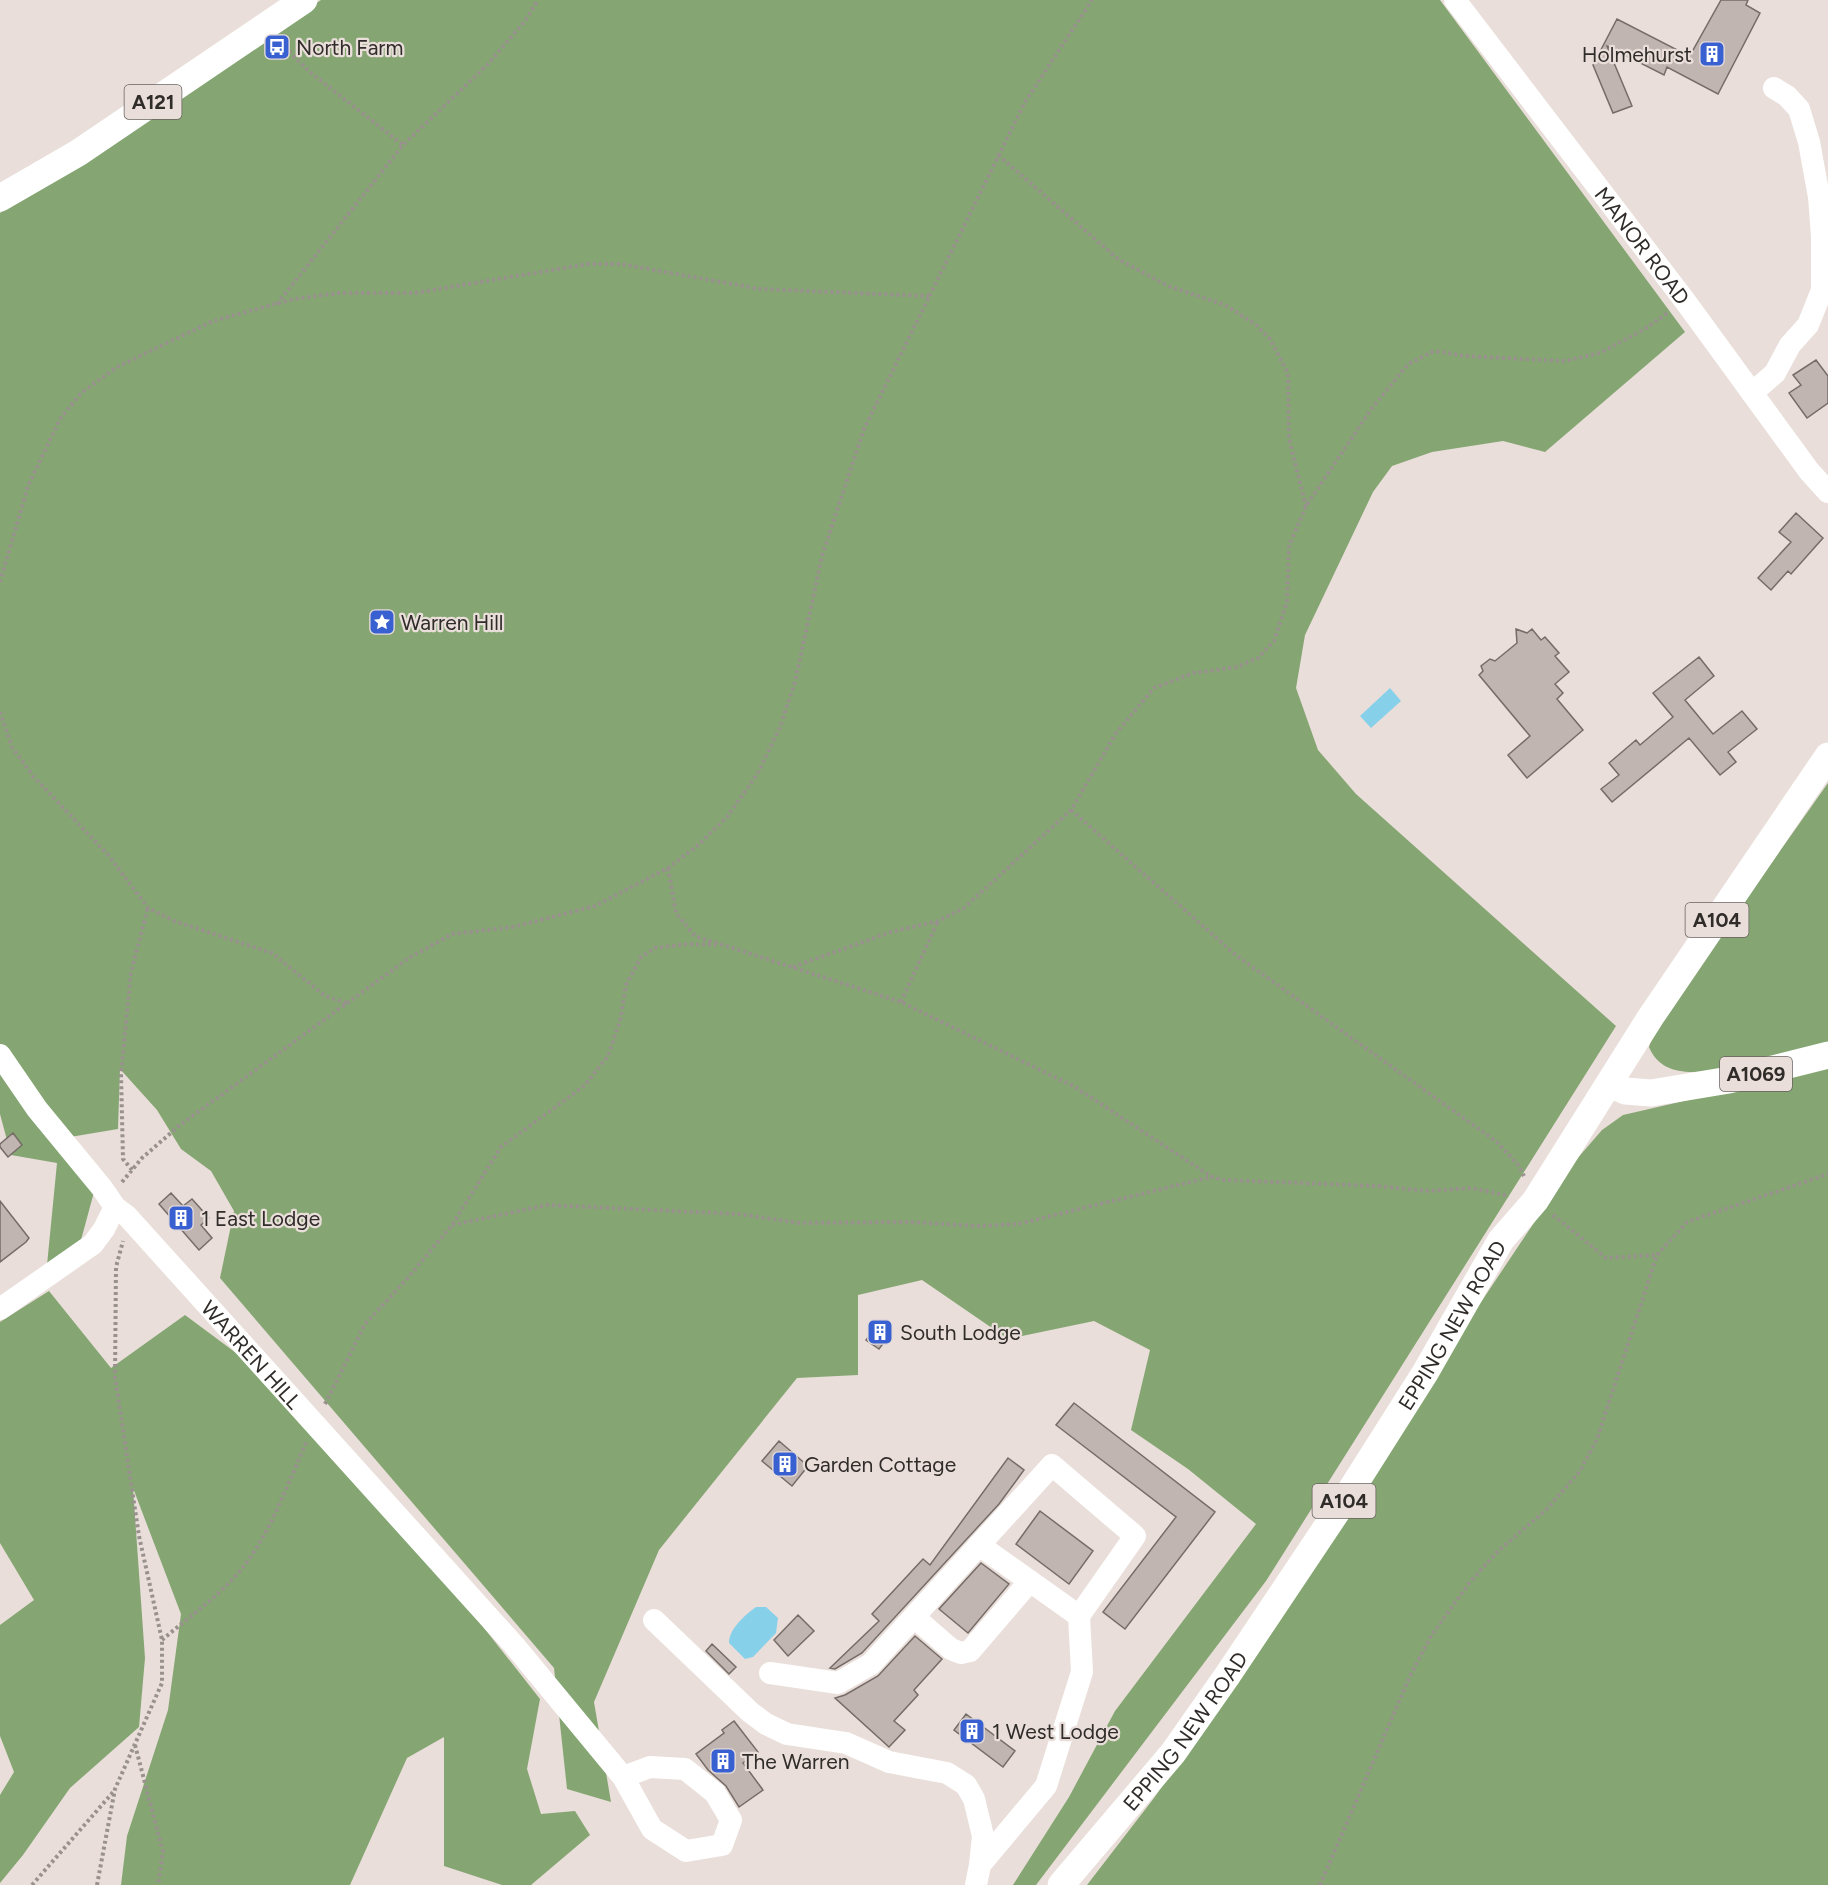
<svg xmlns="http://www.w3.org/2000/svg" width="1828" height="1885" font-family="Figtree,sans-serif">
<rect width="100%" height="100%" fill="#e9ded9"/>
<path fill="#85a673" d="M 321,0 L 1440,0 L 1685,332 L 1545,452 L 1503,441 L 1432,452 L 1392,466 L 1373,492 L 1305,635 L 1296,688 L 1318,750 L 1356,794 L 1616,1026 L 1266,1581 L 1036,1885 L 1013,1885 L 1069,1797 L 1115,1711 L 1256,1524 L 1188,1469 L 1131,1430 L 1150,1350 L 1094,1321 L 1008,1339 L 922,1280 L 858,1295 L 858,1375 L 797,1378 L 659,1550 L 594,1702 L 611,1802 L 567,1789 L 554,1668 L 220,1278 L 234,1211 L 211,1171 L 181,1149 L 157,1110 L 120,1069 L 118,1129 L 70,1137 L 97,1181 L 81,1240 L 47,1265 L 57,1163 L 11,1155 L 0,1114 L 0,213 Z
M 1828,783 L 1828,1043 C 1805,1049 1782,1054 1759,1060 C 1726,1067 1666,1089 1649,1047 L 1655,1028 Z
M 1828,1068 L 1828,1885 L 1087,1885 L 1154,1798 L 1292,1602 L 1459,1335 L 1576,1160 L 1602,1130 L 1623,1115 Z
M 49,1291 L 111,1368 L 185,1315 L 271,1379 L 451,1586 L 540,1699 L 527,1769 L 541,1814 L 575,1811 L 590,1835 L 531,1885 L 502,1885 L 444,1866 L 444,1737 L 407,1758 L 350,1885 L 121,1885 L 127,1836 L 168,1710 L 181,1614 L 133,1488 L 145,1658 L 139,1727 L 70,1788 L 23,1855 L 0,1883 L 0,1795 L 14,1772 L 0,1736 L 0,1625 L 34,1600 L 0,1543 L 0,1322 Z"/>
<path fill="#86d0ea" d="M 1390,688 L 1401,701 L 1371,728 L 1360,716 Z
M 756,1607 L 766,1607 L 778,1618 L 776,1633 L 753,1657 L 745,1659 L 729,1643 C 729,1629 745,1615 756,1607 Z"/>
<path fill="#c0b5b0" stroke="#766c67" stroke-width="1.5" d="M 1721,0 L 1748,0 L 1746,5 L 1760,13 L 1718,94 L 1667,67 L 1664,75 L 1607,46 L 1632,106 L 1613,113 L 1593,65 L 1617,19 L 1681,52 L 1693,50 Z
M 1816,360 L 1828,376 L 1828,403 L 1807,418 L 1789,393 L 1801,385 L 1793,375 Z
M 1796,513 L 1823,538 L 1791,574 L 1788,571 L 1771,590 L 1758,578 L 1791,542 L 1779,532 Z
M 1516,629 L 1527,633 L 1532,629 L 1541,640 L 1545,637 L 1559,653 L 1555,656 L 1569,672 L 1555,684 L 1563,693 L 1557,699 L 1583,730 L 1527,778 L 1508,755 L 1530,736 L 1479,675 L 1483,671 L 1481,666 L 1490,659 L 1495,661 L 1517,643 Z
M 1699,657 L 1714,676 L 1685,700 L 1713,734 L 1742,711 L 1757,729 L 1728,752 L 1736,762 L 1720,775 L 1689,738 L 1612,802 L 1601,789 L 1619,775 L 1609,763 L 1636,740 L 1640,745 L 1673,717 L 1653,693 Z
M 13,1133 L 22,1145 L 8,1157 L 0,1147 L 0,1144 Z
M 171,1193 L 183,1206 L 192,1199 L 209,1218 L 201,1225 L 212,1238 L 199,1250 L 159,1204 Z
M 0,1201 L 29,1238 L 26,1242 L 0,1262 Z
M 878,1324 L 890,1334 L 879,1349 L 866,1340 Z
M 1074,1403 L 1215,1512 L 1125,1629 L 1103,1612 L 1176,1517 L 1056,1425 Z
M 779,1441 L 808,1466 L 792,1486 L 762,1461 Z
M 1008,1458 L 1024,1470 L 999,1504 L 862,1653 L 835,1669 L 830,1668 L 879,1621 L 872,1614 L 923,1559 L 930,1565 Z
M 1040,1511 L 1093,1551 L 1069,1584 L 1016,1544 Z
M 981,1563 L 1009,1584 L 968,1633 L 939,1609 Z
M 798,1615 L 814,1631 L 788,1656 L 774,1640 Z
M 915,1636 L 942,1659 L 914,1690 L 918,1695 L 894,1721 L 905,1730 L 889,1747 L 835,1698 L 845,1695 L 878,1676 Z
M 712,1644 L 736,1667 L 729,1674 L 706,1651 Z
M 966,1714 L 1015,1751 L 1003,1767 L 954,1730 Z
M 734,1721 L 758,1752 L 743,1763 L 763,1790 L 739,1807 L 726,1786 L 708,1770 L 696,1754 L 724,1733 L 722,1730 Z"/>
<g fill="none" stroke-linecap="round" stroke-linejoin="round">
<path stroke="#99918e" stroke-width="4" stroke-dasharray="3 3" stroke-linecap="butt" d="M 280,43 L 311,73 L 403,145
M 998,155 L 1118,259 L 1168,286 L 1225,305 L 1255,324 L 1270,339 L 1288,373 L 1289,439 L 1306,506
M 277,304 L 403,145 L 488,64 L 525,21 L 538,0
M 0,582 L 28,486 L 60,419 L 81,393 L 117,367 L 213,321 L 294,299 L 339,293 L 415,293 L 588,264 L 621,264 L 760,289 L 929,296
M 0,712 L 12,747 L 33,776 L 109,856 L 148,908 L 174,921 L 272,953 L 325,996 L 346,1003
M 1071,810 L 1237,956 L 1497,1142 L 1519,1166 L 1524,1176
M 668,868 L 676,913 L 695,936 L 901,1002 L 1075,1087 L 1212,1177 L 1224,1180 L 1378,1186 L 1426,1191 L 1472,1188 L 1509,1196
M 793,967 L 891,932 L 938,921 L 964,908 L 1071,810 L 1116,733 L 1154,688 L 1193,673 L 1237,667 L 1258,658 L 1274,641 L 1287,602 L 1289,546 L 1306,506 L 1372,408 L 1408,364 L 1434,351 L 1465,356 L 1565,361 L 1600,353 L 1643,330 L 1669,312
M 901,1002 L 938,921
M 132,1170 L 123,1159 L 121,1074 L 131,972 L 148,908
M 122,1182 L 142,1158 L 180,1125 L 409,958 L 452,934 L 513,927 L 595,906 L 668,868 L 697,846 L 727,817 L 758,773 L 780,727 L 795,682 L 822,556 L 864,429 L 1025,102 L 1092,0
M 1553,1215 L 1606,1258 L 1657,1255
M 452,1225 L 547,1205 L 739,1214 L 799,1223 L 910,1222 L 976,1226 L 1018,1224 L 1211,1177
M 325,1404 L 365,1324 L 406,1280 L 452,1225 L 501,1147 L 584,1086 L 608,1056 L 620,1021 L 626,985 L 641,957 L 655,948 L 688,944 L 716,945
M 162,1640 C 191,1615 224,1593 247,1562 C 273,1526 288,1483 306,1443
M 135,1745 L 163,1852 L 158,1885
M 32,1885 L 115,1790
M 97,1885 L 115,1789 L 162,1683 L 162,1640 L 139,1536 L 115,1377 L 116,1267 L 123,1241
M 1320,1885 L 1410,1676 L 1431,1636 L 1470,1582 L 1498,1551 L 1546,1510 L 1580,1471 L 1597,1439 L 1657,1255 L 1687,1222 L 1828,1174"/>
<g stroke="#fff" stroke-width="22">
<path id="s1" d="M 1455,0 L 1685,301 L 1809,471 L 1828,492"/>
<path d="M 1752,393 L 1775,373 L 1790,345 L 1808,325 L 1822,290 L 1822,236 L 1819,197 L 1809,142 L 1799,109 L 1787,96 L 1774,88"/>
<path id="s2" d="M 0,1055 L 37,1109 L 102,1188 L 115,1207 L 127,1216 L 514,1645 L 623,1777 L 652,1829 L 686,1851 L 722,1845 L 731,1820 L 715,1793 L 685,1769 L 650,1767 L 623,1777"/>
<path d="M 0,1309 L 93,1244 L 104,1229 L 115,1207"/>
<path d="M 979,1545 L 1079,1616"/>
<path d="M 914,1617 L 951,1649 L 961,1653 L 970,1651 L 1030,1581"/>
<path d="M 654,1620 L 750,1712 L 766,1724 L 787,1734 L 846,1743 L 889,1762 L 947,1773 L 966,1785 L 974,1799 L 983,1836 L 980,1865"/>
<path d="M 770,1673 L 838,1683 L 871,1664 L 1052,1465 L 1135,1536 L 1079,1616 L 1082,1672 L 1046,1786 L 980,1865 L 976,1885"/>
</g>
<g stroke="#fff" stroke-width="27">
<path d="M 0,198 L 78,153 L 304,0"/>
<path d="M 1609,1084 L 1625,1091 L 1651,1093 L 1729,1080 L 1828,1055"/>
<path id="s3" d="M 1061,1885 L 1173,1753 L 1227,1676 L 1342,1504 L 1425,1373 L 1501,1240 L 1535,1201 L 1650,1018 L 1828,756"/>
</g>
</g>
<defs>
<g id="bus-square" transform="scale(1.35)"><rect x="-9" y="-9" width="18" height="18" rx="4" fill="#3960d1" stroke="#e9ded9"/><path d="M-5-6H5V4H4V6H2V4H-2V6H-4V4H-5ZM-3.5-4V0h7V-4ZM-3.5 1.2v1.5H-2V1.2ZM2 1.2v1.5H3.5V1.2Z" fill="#fff"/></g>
<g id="building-square" transform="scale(1.35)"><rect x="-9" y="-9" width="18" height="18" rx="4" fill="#3960d1" stroke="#e9ded9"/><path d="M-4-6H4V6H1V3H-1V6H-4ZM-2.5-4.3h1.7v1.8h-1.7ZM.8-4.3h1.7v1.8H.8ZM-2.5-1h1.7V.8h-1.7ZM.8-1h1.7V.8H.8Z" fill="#fff"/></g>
<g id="sight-square" transform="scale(1.35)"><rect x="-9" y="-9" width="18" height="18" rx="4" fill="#3960d1" stroke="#e9ded9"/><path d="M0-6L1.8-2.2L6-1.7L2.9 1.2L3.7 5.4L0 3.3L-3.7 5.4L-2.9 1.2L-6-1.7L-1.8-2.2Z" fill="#fff"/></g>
</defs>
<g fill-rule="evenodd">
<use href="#bus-square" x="277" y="47"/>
<use href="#building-square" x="1712" y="54"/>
<use href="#sight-square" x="382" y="622"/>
<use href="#building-square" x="181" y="1218"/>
<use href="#building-square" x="880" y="1332"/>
<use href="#building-square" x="785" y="1464"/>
<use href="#building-square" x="972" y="1731"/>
<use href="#building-square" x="723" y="1761"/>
</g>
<g text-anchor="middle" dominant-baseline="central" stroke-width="4.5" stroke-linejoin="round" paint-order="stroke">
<g fill="#e9ded9" stroke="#68615e" stroke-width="1.5">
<rect x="124.5" y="85" width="57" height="34" rx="4.5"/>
<rect x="1685.5" y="903" width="63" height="34" rx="4.5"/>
<rect x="1720" y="1057" width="72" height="34" rx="4.5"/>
<rect x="1312.5" y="1484" width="63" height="34" rx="4.5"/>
</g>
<g font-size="20" font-weight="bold" fill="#302c2a">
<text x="153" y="102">A121</text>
<text x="1717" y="920">A104</text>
<text x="1756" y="1074">A1069</text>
<text x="1344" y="1501">A104</text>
</g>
<g font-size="21" fill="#302c2a" stroke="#e9ded9" text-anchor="start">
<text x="296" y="47">North Farm</text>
<text x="1692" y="54" text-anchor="end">Holmehurst</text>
<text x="401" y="622">Warren Hill</text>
<text x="201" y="1218">1 East Lodge</text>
<text x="900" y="1332">South Lodge</text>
<text x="804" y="1464">Garden Cottage</text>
<text x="992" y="1731">1 West Lodge</text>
<text x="742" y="1761">The Warren</text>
</g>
<g font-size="21" fill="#302c2a" stroke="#e9ded9">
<text stroke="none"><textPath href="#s1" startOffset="309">MANOR ROAD</textPath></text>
<text stroke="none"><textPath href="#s3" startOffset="684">EPPING NEW ROAD</textPath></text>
<text stroke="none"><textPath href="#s2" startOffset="392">WARREN HILL</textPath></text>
<text stroke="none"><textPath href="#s3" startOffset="198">EPPING NEW ROAD</textPath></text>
</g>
</g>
</svg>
